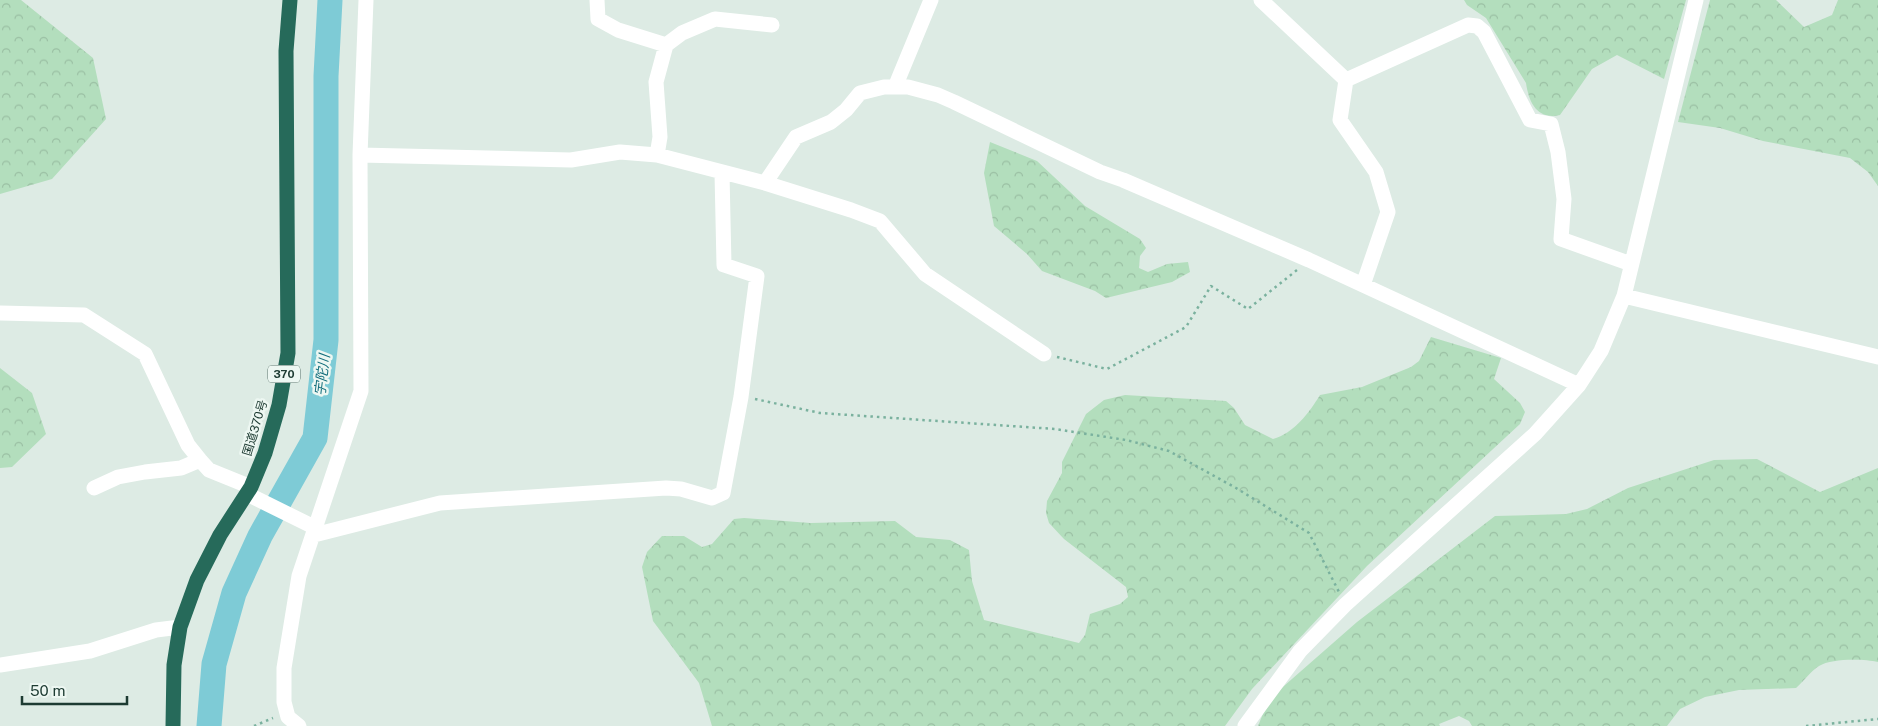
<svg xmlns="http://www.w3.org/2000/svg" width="1878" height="726" font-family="'Public Sans','Noto Sans JP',sans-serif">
<defs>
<pattern id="forest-crowns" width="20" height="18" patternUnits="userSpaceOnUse" patternTransform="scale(1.25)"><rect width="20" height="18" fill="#b3debd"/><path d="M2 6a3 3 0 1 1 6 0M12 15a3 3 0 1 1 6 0" fill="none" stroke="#9abfa3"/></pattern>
</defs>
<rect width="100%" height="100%" fill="#ddebe4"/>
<path fill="url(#forest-crowns)" d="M 0,0 L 21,0 L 93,58 L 106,119 L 52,179 L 0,194 Z
M 1464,0 L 1686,0 L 1664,79 L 1617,55 L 1592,69 L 1560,115 C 1538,120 1529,104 1526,83 L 1486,18 L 1467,5 Z
M 1710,0 L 1776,0 L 1804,27 L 1832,15 L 1838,0 L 1878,0 L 1878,186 L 1868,172 L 1850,158 L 1763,141 L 1720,128 L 1678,122 Z
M 990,142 L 1037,161 L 1085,206 L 1140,239 L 1146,248 L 1140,256 L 1139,268 L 1148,272 L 1167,264 L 1188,262 L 1190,272 L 1172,282 L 1106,298 L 1095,291 L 1042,271 L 1027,254 L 994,226 L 984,173 Z
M 1431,337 L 1501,358 L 1494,379 L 1520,403 L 1525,412 L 1520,424 L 1367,566 L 1252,689 L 1225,726 L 712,726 L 699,683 L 653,621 L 642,567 L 647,552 L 662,536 L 684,536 L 702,547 L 712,544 L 734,519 L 744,518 L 810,523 L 895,521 L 916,537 L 950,540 L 969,550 L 972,581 L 984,620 L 1079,643 L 1085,635 L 1090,614 L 1120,604 L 1128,597 L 1126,587 L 1064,539 L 1049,523 L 1046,513 L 1047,501 L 1062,473 L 1062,462 L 1086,414 L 1104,400 L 1125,395 L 1226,401 L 1234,408 L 1245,425 L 1273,439 C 1294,433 1309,413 1320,395 L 1362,387 L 1411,367 L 1419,361 Z
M 0,368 L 32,393 L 46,434 L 12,467 L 0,468 Z
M 1757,459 L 1820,492 L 1878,468 L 1878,662 C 1864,659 1832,658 1819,666 C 1811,671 1804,681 1796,688 L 1739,690 L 1705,697 L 1680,709 L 1667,726 L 1472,726 L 1469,721 L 1459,716 L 1439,724 L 1440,726 L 1258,726 L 1269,699 L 1357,622 L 1495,516 L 1566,514 L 1587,509 L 1628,488 L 1714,460 Z"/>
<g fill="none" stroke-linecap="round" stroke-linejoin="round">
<path stroke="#7ecbd6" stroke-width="25" d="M 209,726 L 214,664 L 234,593 L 260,536 L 315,438 L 326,340 L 326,76 L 330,0"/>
<path stroke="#7ab19e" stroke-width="2.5" stroke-dasharray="2.5 4" stroke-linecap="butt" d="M 1057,357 L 1107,369 L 1186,327 L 1211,286 L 1248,309 L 1297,270
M 755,399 L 820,413 L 1055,429 L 1126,440 L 1169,451 L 1236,488 L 1309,533 L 1339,592
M 254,726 L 273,718
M 1806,726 L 1878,719"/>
<path stroke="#fff" stroke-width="15" d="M 597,0 L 598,19 L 618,30 L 666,45 L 656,82 L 660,137 L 657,155
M 1261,0 L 1346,80
M 666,45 L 682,33 L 715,19 L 772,25
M 1346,80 L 1468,25 L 1477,26 L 1484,32 L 1530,120 L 1551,124 L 1558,152 L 1564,199 L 1561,239 L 1631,264
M 1346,80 L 1340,120 L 1376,172 L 1388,212 L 1363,285
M 895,87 L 931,0
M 360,155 L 571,160 L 620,152 L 657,155 L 765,183 L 851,210 L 880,221 L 925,274 L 1044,354
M 765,183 L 796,137 L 831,122 L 846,110 L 860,93 L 884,87 L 908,87 L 938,95 L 954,102 L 1100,172 L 1123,180 L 1309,260 L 1579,385
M 1624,296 L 1878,357
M 0,313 L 84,315 L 145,354 L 188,445 L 200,460 L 209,470 L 251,487
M 94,488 L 118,477 L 145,472 L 181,468 L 200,460
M 247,494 L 316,528
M 314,535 L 440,503 L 666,488 L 681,489 L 712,498 L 723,493 L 741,397 L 757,276 L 724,265 L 722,173
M 0,665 L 90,651 L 156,630 L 180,627
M 299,726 L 288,717 L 284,702 L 284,668 L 299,576 L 361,391 L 360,155 L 366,0
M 1245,726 L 1300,651 L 1345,605 L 1535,434 L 1579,385 L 1601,351 L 1624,296 L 1696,0"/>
<path stroke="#266a5a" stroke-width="15" d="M 173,726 L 174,665 L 180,627 L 197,580 L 220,535 L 251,487 L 265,453 L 279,405 L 288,353 L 286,51 L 290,0"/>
</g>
<g text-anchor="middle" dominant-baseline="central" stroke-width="5" stroke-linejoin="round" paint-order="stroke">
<rect fill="#edf7f2" stroke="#5b736c" stroke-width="1" x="268" y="365.5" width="32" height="17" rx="4"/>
<g font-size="11" font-weight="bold" fill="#1d3b32">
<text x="284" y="374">370</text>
</g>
<g font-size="12" fill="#1d3b32" stroke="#edf7f2">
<text transform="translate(255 428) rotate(-73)">国道370号</text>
</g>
<g font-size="14" font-style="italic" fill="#136e7c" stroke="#edf7f2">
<text transform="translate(322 375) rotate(-83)">宇陀川</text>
</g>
</g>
<path d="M22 696v8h105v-8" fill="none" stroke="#1d3b32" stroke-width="2.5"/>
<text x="30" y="696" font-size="15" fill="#1d3b32" stroke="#edf7f2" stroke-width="4" paint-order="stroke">50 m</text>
</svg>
